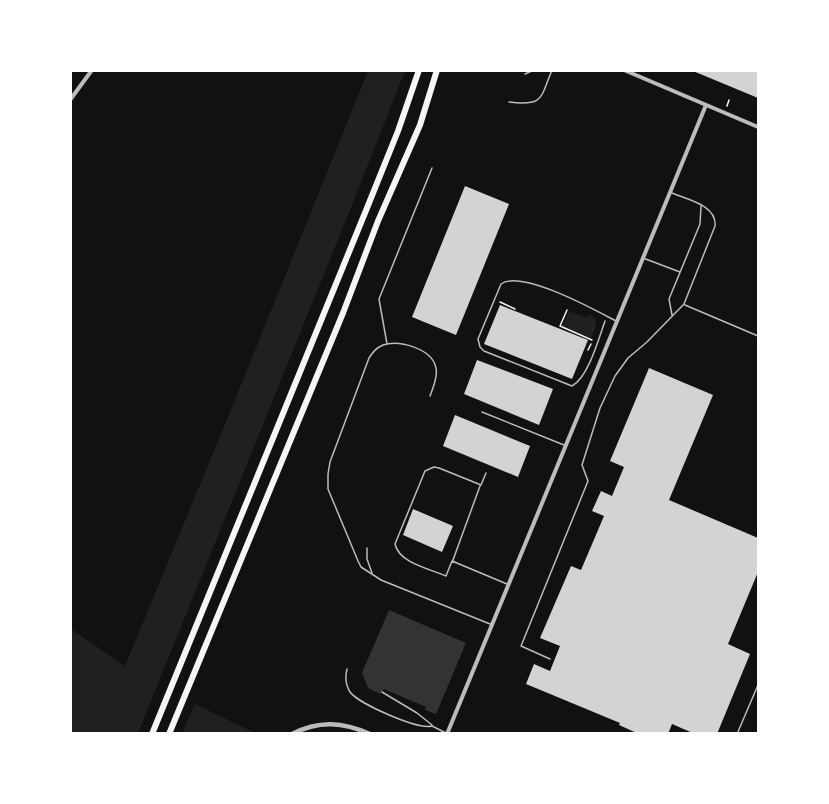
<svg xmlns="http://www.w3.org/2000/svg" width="829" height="804" font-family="Barlow,sans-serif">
<rect width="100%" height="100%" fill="#111"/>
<path fill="#202020" d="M 368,71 L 405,71 L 350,210 L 138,733 L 71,733 L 71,629 L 125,666 L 230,412 Z
M 569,311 L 587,318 L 589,315 L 595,317 L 596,327 L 591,338 L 562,326 Z
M 195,703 L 195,704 L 255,733 L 182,733 Z"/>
<path fill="#333" d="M 389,610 L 466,643 L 436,714 L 425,710 L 426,707 L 384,689 L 380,694 L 368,688 L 362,673 Z"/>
<path fill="#d3d3d3" d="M 693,70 L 758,70 L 758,98 L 693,71 Z
M 465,186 L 509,204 L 456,335 L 412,317 Z
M 500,305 L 588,340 L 572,379 L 484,344 Z
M 477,360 L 553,389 L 539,425 L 464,394 Z
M 649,368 L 713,395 L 669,500 L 758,538 L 758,572 L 728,644 L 750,654 L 717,734 L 695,734 L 672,724 L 668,734 L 639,734 L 619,725 L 620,723 L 526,684 L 534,664 L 550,671 L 560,646 L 540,638 L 571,566 L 581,570 L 604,516 L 592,511 L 601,491 L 612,496 L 624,467 L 610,461 Z
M 455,415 L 530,446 L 518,477 L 443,446 Z
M 413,509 L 453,526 L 442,552 L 403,535 Z"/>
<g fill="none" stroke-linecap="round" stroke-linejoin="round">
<path stroke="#f5f5f5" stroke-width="1.5" d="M 727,106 L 729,100
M 500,302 L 515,309
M 567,310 L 560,326 L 592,340
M 588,350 L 591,344"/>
<path stroke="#bcbcbc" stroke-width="1.5" d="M 525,74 L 534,70
M 509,102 C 544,106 540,99 552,70
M 643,258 L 680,272
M 685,305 L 758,336
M 672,315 L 669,299 L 700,224 L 701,206
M 605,321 C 599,338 588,378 572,386 L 484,351 L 480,347 L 478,339 L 501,284 C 521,269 595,310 616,321
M 387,344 L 379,299 L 432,168
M 430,396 C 433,388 438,377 436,368 C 432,348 399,340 383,345 C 376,348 373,352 369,358 L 330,462 L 328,474 L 328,489 L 358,561 L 361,567 L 381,580 L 490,624
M 482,412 L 564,445
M 486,473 L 481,485 L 439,468 L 434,467 L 425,471 L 395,544 C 399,563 430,569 446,576 L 452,561 L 507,584
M 367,548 L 367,559 L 372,573
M 453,560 L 480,486
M 550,659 L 521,646 L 588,481 L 582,465 L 600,408 L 615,376 L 628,358 L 647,342 L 684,304 L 715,226 C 717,205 688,200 672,193
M 347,669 C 345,677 345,684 350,692 C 359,704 418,730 432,726 L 446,733
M 382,692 L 417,713 L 432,725
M 737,734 L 758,685"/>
<path stroke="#bcbcbc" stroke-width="4" d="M 624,70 L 758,127
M 70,100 L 92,70
M 447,734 L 706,105"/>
<path stroke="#bcbcbc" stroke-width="4.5" d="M 292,734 C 319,720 343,722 370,734"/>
<path stroke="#f5f5f5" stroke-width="6" d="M 152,734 L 367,208 L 398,131 L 419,70
M 169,734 L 343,313 L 378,221 L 420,125 L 437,70"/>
</g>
<rect width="829" height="804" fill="none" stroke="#ffffff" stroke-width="144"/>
</svg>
